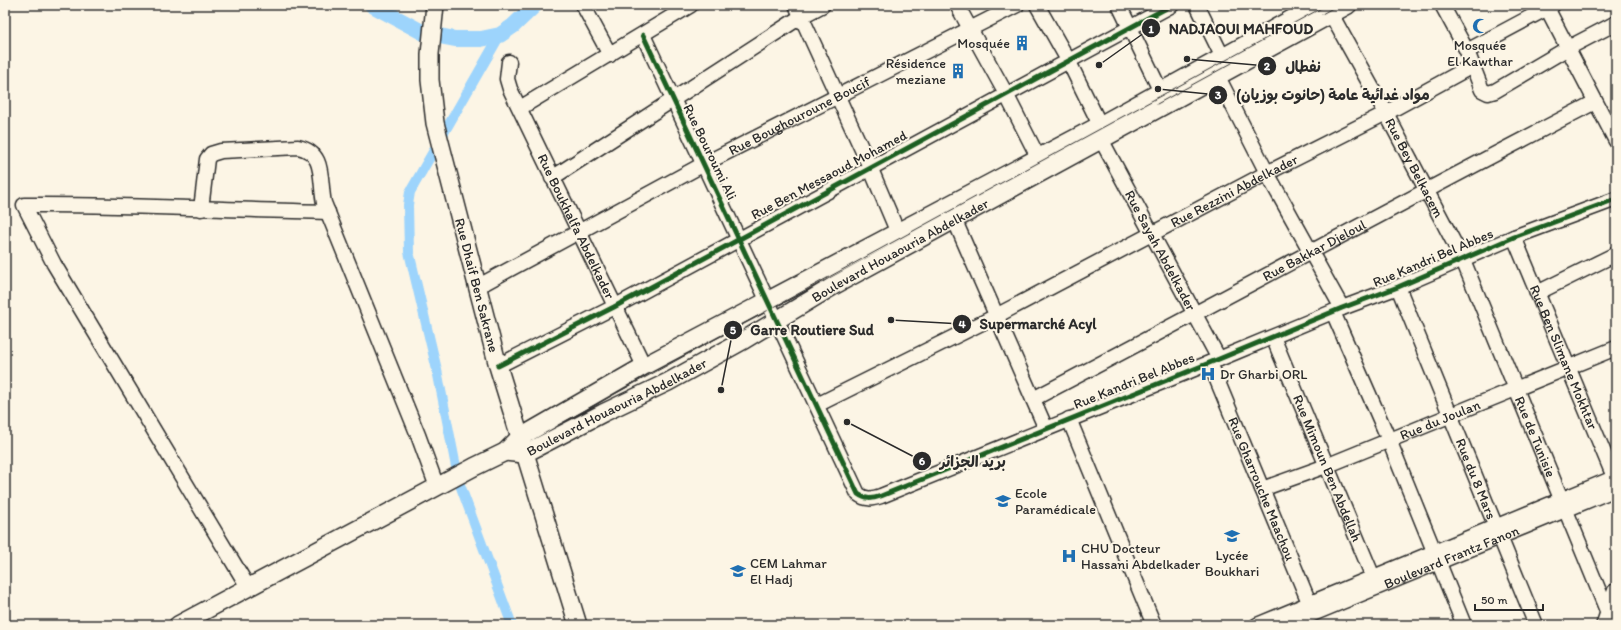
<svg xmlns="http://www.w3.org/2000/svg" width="1621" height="630" font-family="Itim,'Playpen Sans Arabic',sans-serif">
<rect width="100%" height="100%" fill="#fcf5e5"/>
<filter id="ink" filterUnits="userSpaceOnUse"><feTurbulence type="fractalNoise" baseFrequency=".025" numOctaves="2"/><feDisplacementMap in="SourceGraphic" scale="8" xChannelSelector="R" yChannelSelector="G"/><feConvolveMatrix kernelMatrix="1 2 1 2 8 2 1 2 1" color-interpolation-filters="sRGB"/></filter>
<g filter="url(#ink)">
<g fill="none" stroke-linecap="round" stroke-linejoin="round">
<path stroke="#9dd4fc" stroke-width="10" d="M 500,35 L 410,192 L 408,205 L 409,252 L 437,370 L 459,482 L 512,625"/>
<path stroke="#9dd4fc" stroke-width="16" d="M 372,5 L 424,33 L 455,39 L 481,39 L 500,35 L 513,26 L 535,5"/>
<g stroke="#2b2b2b" stroke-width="17">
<g id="minor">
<path d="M 583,5 L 610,55"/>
<path d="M 796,5 L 870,167 L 898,233"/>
<path d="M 957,5 L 1006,94 L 1038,157"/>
<path d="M 1037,5 L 1068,60 L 1100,125"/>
<path d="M 1119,5 L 1161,92"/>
<path d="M 1197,5 L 1227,66"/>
<path d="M 1442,5 L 1467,51 L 1482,90 L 1488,93 L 1495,91 L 1568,48 L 1616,23"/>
<path d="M 1547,8 L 1616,141"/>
<path id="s1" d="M 1331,14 L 1386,113 L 1463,260 L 1608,613"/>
<path d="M 643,35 L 858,494 C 866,500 872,499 881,496 L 1219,359 L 1342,308 L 1398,287 L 1514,237 L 1616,199"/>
<path d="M 1467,51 L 1553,5"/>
<path id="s2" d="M 509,62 L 507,79 L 510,89 L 644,366"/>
<path d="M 1213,67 L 1267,173 L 1342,308"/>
<path d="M 520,108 L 691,5"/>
<path id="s3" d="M 1102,141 L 1219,359"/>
<path d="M 552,178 L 802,16 L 823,5"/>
<path d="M 201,209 L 207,159 L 211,154 L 221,151 L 298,147 C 326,153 319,179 324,203 L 418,435 L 437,487"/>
<path d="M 955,221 L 1046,429"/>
<path id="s4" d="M 1514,237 L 1614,477"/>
<path id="s5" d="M 477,287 L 704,164 L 1017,5"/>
<path id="s6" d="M 1398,287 L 1536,625"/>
<path d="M 1537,293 L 1616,254"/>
<path d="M 1333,312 L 1389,440 L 1464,625"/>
<path id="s7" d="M 1273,337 L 1373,577"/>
<path id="s8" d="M 1210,363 L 1313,612"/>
<path d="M 498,366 L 614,307 L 1172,5"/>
<path id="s9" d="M 1033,399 C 1221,301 1407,199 1595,102"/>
<path id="s10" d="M 817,405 L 996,316 L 1267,173 L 1386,113 L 1472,66"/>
<path d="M 1069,419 L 1154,625"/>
<path id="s11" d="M 1262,489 L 1326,466 L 1616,348"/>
<path d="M 248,587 L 54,264 L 24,205 C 125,204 227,210 328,212"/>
<path d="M 1257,625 L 1616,477"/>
<path id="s12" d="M 1286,625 L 1616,489"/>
</g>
</g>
<g stroke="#2b2b2b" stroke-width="20">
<g id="major">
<path id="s13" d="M 435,5 L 430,54 L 430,80 L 435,123 L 498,366 L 578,625"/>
<path id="s14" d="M 505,452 L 524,454 L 603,413 L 668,382 L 744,340 L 835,285 L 1348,5"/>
<path d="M 178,625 L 474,467 L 505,452 L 519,438 L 644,366 L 1100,125 L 1317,5"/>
<path d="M 1605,625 L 1616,592"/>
</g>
</g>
<use href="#minor" stroke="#fcf5e5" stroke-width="14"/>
<use href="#major" stroke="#fcf5e5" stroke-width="17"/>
<path stroke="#2b2b2b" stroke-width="1" d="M 1322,14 L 1338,5
M 1157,104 L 1232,63
M 558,425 L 1327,5"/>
<g stroke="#fcf5e5" stroke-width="8">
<path id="cycleway" d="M 643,35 L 858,494 C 866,500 872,499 881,496 L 1219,359 L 1342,308 L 1398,287 L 1514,237 L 1616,199
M 498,366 L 614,307 L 1172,5"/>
</g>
<use href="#cycleway" stroke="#1b5e20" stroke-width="5"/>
</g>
</g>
<defs>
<g id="mosque-bare" transform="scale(1.2)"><path d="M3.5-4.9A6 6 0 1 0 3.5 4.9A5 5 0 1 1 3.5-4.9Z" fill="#1f6fb2" stroke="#fcf5e5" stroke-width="2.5" paint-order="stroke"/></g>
<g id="building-bare" transform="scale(1.2)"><path d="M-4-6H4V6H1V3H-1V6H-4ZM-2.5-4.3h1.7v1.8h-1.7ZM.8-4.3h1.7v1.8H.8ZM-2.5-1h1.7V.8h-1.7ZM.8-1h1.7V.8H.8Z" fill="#1f6fb2" stroke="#fcf5e5" stroke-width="2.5" paint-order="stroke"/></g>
<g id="hospital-bare" transform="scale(1.2)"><path d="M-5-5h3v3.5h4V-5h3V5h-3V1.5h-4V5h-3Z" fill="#1f6fb2" stroke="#fcf5e5" stroke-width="2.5" paint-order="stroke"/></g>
<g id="university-bare" transform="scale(1.2)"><path d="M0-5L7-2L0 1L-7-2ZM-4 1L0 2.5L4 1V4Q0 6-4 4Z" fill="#1f6fb2" stroke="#fcf5e5" stroke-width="2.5" paint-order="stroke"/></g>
<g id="school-bare" transform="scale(1.2)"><path d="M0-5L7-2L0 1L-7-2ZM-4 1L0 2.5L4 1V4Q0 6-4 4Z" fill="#1f6fb2" stroke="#fcf5e5" stroke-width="2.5" paint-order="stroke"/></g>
</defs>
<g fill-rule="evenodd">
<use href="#mosque-bare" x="1480" y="26"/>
<use href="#building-bare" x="1022" y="43"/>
<use href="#building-bare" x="958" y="71"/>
<use href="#hospital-bare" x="1208" y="374"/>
<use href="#university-bare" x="1003" y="501"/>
<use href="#school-bare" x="1232" y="536"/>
<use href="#hospital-bare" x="1069" y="556"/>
<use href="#school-bare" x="738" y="571"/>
</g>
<g text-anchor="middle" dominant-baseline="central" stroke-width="4" stroke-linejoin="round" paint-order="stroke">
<g font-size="14" fill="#2b2b2b" stroke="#fcf5e5" text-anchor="start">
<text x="1010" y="43" text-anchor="end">Mosquée</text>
<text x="1480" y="45" text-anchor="middle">Mosquée<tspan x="1480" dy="16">El Kawthar</tspan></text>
<text x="946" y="63" text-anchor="end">Résidence<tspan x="946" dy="16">meziane</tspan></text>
<text x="1220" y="374">Dr Gharbi ORL</text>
<text x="1015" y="493">Ecole<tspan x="1015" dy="16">Paramédicale</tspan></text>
<text x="1081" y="548">CHU Docteur<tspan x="1081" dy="16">Hassani Abdelkader</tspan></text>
<text x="1232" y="555" text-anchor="middle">Lycée<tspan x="1232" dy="16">Boukhari</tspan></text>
<text x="750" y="563">CEM Lahmar<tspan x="750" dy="16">El Hadj</tspan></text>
</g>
<g font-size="14" fill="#2b2b2b" stroke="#fcf5e5">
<text stroke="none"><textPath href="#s5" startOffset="365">Rue Boughouroune Boucif</textPath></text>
<text transform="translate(710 152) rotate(64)">Rue Bouroumi Ali</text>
<text stroke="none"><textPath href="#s1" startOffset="175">Rue Bey Belkacem</textPath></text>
<text transform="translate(829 175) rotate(-28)">Rue Ben Messaoud Mohamed</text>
<text stroke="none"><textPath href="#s10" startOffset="469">Rue Rezzini Abdelkader</textPath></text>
<text stroke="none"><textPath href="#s2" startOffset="180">Rue Boukhalfa Abdelkader</textPath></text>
<text stroke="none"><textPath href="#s3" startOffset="124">Rue Sayah Abdelkader</textPath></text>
<text stroke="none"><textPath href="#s9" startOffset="318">Rue Bakkar Djeloul</textPath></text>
<text stroke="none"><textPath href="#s14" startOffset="447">Boulevard Houaouria Abdelkader</textPath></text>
<text transform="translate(1433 258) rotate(-23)">Rue Kandri Bel Abbes</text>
<text stroke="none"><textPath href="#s13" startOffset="286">Rue Dhaif Ben Sakrane</textPath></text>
<text stroke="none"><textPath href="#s4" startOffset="130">Rue Ben Slimane Mokhtar</textPath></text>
<text transform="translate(1134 381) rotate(-22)">Rue Kandri Bel Abbes</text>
<text stroke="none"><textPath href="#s14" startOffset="123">Boulevard Houaouria Abdelkader</textPath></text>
<text stroke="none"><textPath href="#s11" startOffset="191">Rue du Joulan</textPath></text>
<text stroke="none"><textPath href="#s1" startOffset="470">Rue de Tunisie</textPath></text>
<text stroke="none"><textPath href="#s7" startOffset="142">Rue Mimoun Ben Abdellah</textPath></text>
<text stroke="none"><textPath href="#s6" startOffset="207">Rue du 8 Mars</textPath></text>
<text stroke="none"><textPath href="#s8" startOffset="136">Rue Gharrouche Maachou</textPath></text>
<text stroke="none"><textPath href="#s12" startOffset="179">Boulevard Frantz Fanon</textPath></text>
</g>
</g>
<path fill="none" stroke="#2b2b2b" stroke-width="1.5" d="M1099 65L1151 28M1187 59L1267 66M1158 89L1218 95M891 320L962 324M721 390L733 330M847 422L922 461"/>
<g fill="#2b2b2b" stroke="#fcf5e5" stroke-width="1.5">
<circle cx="1099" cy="65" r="4"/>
<circle cx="1187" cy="59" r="4"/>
<circle cx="1158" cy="89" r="4"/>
<circle cx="891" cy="320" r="4"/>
<circle cx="721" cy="390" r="4"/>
<circle cx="847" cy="422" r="4"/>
<circle cx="1151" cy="28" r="10"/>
<circle cx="1267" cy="66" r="10"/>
<circle cx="1218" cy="95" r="10"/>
<circle cx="962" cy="324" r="10"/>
<circle cx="733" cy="330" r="10"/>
<circle cx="922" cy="461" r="10"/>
</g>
<g font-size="12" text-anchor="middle" font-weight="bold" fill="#fff">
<text x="1151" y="33">1</text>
<text x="1267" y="70">2</text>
<text x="1218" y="99">3</text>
<text x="962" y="328">4</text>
<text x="733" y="334">5</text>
<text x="922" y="465">6</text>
</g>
<g font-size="15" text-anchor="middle" font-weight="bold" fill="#2b2b2b" stroke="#fcf5e5" stroke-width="4" stroke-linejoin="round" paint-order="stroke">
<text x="1241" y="34">NADJAOUI MAHFOUD</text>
<text x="1303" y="72">نفطال</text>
<text x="1333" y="100">مواد غدائية عامة (حانوت بوزيان)</text>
<text x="1038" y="329">Supermarché Acyl</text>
<text x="812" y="335">Garre Routiere Sud</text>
<text x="973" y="467">بريد الجزائر</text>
</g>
<rect width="1621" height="630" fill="none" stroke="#fcf5e5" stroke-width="20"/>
<rect x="10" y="10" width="1601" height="610" fill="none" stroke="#2b2b2b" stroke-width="1.5" filter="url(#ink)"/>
<path d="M1475 604v6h68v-6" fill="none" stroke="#2b2b2b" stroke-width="2"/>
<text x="1481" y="604" font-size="12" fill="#2b2b2b" stroke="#fcf5e5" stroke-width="3" paint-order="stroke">50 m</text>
</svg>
